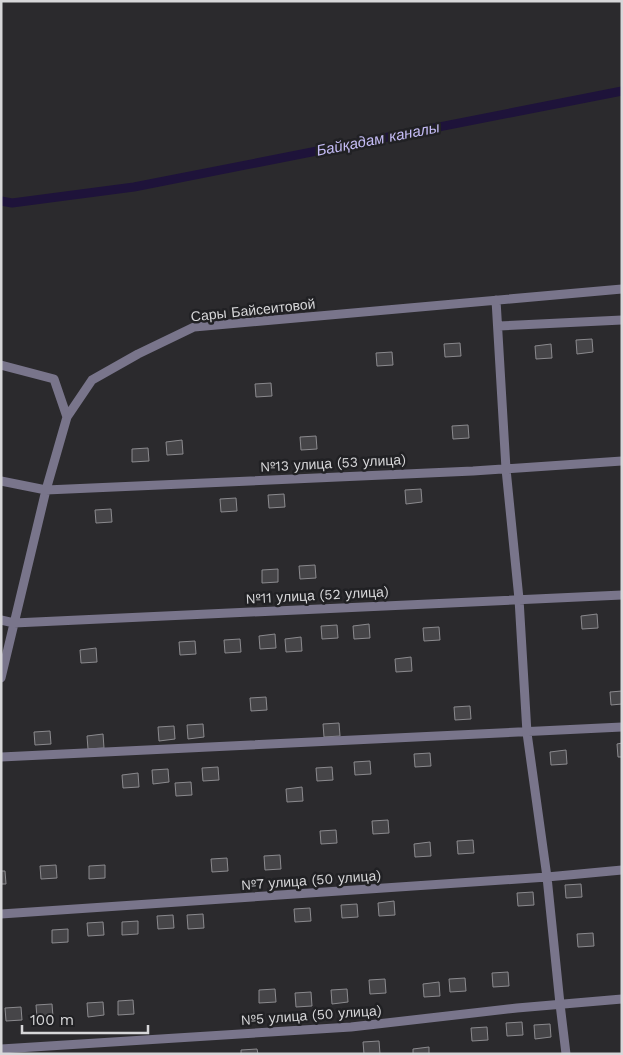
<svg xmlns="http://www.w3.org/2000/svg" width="623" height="1055" font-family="'Work Sans',sans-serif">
<rect width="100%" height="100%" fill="#2b2a2d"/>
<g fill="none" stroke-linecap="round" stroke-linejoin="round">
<path stroke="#1e133a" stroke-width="9" d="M 1,201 L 12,203 L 134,187 L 622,91"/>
</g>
<path fill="#464548" stroke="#8b8a8e" d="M 592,339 L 593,352 L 577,354 L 576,340 Z
M 460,343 L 461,356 L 445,357 L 444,344 Z
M 551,344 L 552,358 L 536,359 L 535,346 Z
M 392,352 L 393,365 L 377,366 L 376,353 Z
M 271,383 L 272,396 L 256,397 L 255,384 Z
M 468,425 L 469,438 L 453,439 L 452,426 Z
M 316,436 L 317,449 L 301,450 L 300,437 Z
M 182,440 L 183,454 L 167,455 L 166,442 Z
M 148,448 L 149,461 L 132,462 L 132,449 Z
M 421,489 L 422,502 L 406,504 L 405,490 Z
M 284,494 L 285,507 L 269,508 L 268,495 Z
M 236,498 L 237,511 L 221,512 L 220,499 Z
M 111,509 L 112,522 L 96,523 L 95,510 Z
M 315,565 L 316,578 L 300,579 L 299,566 Z
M 278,569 L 278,582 L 262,583 L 262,570 Z
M 597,614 L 598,628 L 582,629 L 581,616 Z
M 369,624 L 370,638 L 354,639 L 353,626 Z
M 337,625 L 338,638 L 322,639 L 321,626 Z
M 439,627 L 440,640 L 424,641 L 423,628 Z
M 275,634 L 276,648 L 260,649 L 259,636 Z
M 301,637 L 302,651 L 286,652 L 285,639 Z
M 240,639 L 241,652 L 225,653 L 224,640 Z
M 195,641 L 196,654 L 180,655 L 179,642 Z
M 96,648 L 97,662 L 81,663 L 80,650 Z
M 411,657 L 412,671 L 396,672 L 395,659 Z
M 622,691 L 622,704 L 611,705 L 610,692 Z
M 266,697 L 267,710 L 251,711 L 250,698 Z
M 470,706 L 471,719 L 455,720 L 454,707 Z
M 339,723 L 340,736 L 324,737 L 323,724 Z
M 203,724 L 204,737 L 188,739 L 187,725 Z
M 174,726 L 175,739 L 159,741 L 158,727 Z
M 50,731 L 51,744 L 35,745 L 34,732 Z
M 103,734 L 104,748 L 88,749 L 87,736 Z
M 622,743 L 622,757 L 618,757 L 617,744 Z
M 566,750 L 567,764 L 551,765 L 550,752 Z
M 430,753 L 431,766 L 415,767 L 414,754 Z
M 370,761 L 371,774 L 355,775 L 354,762 Z
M 218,767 L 219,780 L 203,781 L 202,768 Z
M 332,767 L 333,780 L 317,781 L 316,768 Z
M 168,769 L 169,782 L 153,784 L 152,770 Z
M 138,773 L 139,787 L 123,788 L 122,775 Z
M 191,782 L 192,795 L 176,796 L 175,783 Z
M 302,787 L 303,801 L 287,802 L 286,789 Z
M 388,820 L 389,833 L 373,834 L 372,821 Z
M 336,830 L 337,843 L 321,844 L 320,831 Z
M 473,840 L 474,853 L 458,854 L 457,841 Z
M 430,842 L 431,856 L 415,857 L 414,844 Z
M 280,855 L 281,869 L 265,870 L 264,856 Z
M 227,858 L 228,871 L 212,872 L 211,859 Z
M 56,865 L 57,878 L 41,879 L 40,866 Z
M 105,865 L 105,878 L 89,879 L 89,866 Z
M 1,871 L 5,871 L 6,884 L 1,884 Z
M 581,884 L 582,897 L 566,898 L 565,885 Z
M 533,892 L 534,905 L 518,906 L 517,893 Z
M 394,901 L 395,915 L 379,916 L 378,903 Z
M 357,904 L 358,917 L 342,918 L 341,905 Z
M 310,908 L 311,921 L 295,922 L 294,909 Z
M 203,914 L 204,928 L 188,929 L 187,915 Z
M 173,915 L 174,928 L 158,929 L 157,916 Z
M 138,921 L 138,934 L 122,935 L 122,922 Z
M 103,922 L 104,935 L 88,936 L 87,923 Z
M 68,929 L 68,942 L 52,943 L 52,930 Z
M 593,933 L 594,946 L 578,947 L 577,934 Z
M 508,972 L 509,986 L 493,987 L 492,973 Z
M 465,978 L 466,991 L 450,992 L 449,979 Z
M 385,979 L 386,993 L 370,994 L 369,980 Z
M 439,982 L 440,996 L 424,997 L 423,984 Z
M 275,989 L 276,1002 L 259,1003 L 259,990 Z
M 347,989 L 348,1002 L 332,1004 L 331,990 Z
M 311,992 L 312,1006 L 296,1007 L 295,993 Z
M 133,1000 L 134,1014 L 118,1015 L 118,1001 Z
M 103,1002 L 104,1015 L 88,1017 L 87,1003 Z
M 52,1004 L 53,1017 L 37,1018 L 36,1005 Z
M 21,1007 L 22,1020 L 6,1021 L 5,1008 Z
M 522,1022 L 523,1035 L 507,1036 L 506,1023 Z
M 550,1024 L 551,1037 L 535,1039 L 534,1025 Z
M 487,1027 L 488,1040 L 472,1041 L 471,1028 Z
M 379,1041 L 380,1054 L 364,1054 L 363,1042 Z
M 429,1047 L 429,1054 L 413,1054 L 413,1049 Z
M 257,1049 L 258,1054 L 241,1054 L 241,1050 Z"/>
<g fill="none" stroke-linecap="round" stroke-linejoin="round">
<path stroke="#79758b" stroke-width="9" d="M 496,300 L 506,469 L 519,599 L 527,733 L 547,877 L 560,1004 L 566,1054
M 499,326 L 622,320
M 1,365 L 54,379 L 67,417
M 1,481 L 46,490 L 473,471 L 622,461
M 1,620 L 14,623 L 622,595
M 1,678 L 46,490 L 67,417 L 92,380 L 138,354 L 194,327 L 622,289
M 1,757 L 622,727
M 1,914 L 547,877 L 622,870
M 1,1049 L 351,1027 L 517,1008 L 622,999"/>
</g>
<g text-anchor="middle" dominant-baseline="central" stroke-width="5" stroke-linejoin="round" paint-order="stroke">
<g font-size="14" fill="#d7d7d9" stroke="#212124">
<text transform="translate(253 310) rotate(-6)">Сары Байсеитовой</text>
<text transform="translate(333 463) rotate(-3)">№13 улица (53 улица)</text>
<text transform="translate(317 595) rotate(-3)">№11 улица (52 улица)</text>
<text transform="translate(311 880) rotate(-4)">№7 улица (50 улица)</text>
<text transform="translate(311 1015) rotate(-4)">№5 улица (50 улица)</text>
</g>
<g font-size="15" font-style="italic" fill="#c4bbf5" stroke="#212124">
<text transform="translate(378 139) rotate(-11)">Байқадам каналы</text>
</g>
</g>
<rect width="623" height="1055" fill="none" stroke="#d7d7d9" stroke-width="5"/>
<path d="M22 1025v8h126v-8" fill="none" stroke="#d7d7d9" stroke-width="2.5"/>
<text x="30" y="1025" font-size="15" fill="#d7d7d9" stroke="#212124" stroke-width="4" paint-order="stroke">100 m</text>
</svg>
